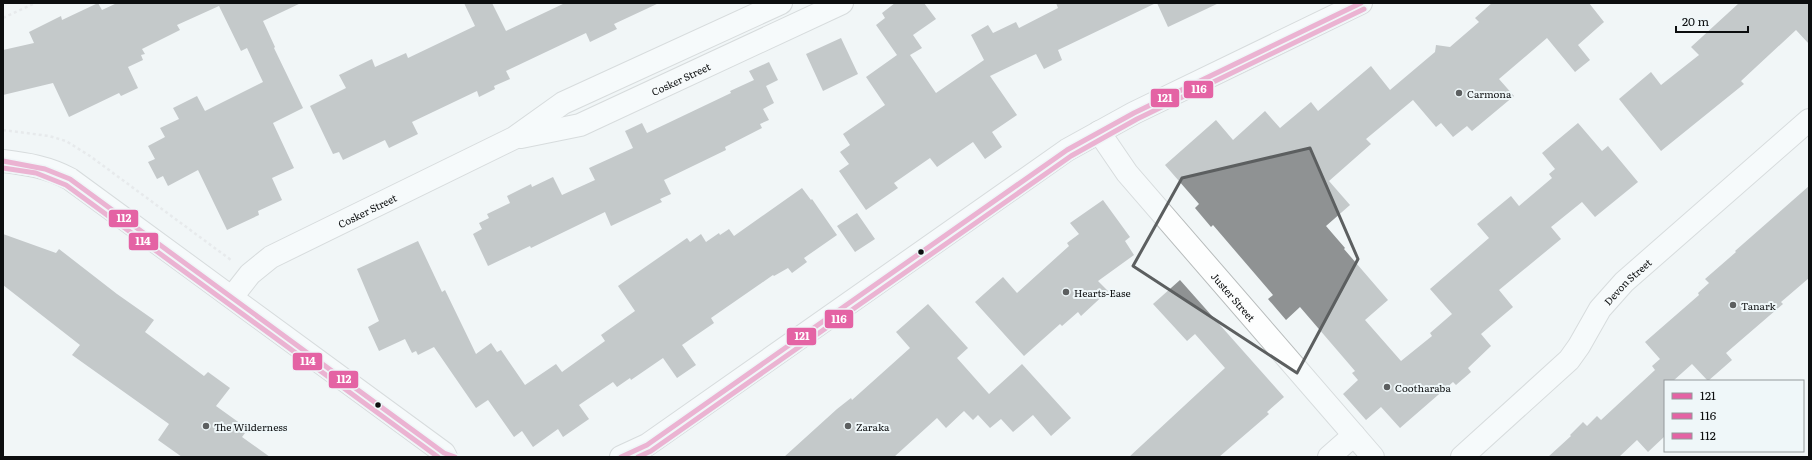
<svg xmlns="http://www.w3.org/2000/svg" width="1812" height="460" font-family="Literata,serif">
<rect width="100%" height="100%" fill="#f1f6f7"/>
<path fill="#8f9293" d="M 98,3 L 102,10 L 117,3 L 301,3 L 263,21 L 275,47 L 274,48 L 303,108 L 273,123 L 294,168 L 272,178 L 282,200 L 258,211 L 259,215 L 227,230 L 198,170 L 168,186 L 163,176 L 157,179 L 148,162 L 155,159 L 148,146 L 165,137 L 160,128 L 179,119 L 173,108 L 197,96 L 205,111 L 263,82 L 247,48 L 241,51 L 219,6 L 177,25 L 180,30 L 142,49 L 145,54 L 141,55 L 143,60 L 128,67 L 138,88 L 121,96 L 119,93 L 69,117 L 53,83 L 3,95 L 3,50 L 34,43 L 29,32 L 61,16 L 62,20 Z
M 464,3 L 492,3 L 506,31 L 565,3 L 659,3 L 614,24 L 617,29 L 590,42 L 586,33 L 506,71 L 510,79 L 494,86 L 495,89 L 479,97 L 477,91 L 412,122 L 418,134 L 389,148 L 385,140 L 343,160 L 339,152 L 333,154 L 310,106 L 346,88 L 339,75 L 372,59 L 375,67 L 406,53 L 408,58 L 475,26 Z
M 895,3 L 924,3 L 936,19 L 913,35 L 922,48 L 910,55 L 936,93 L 984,60 L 971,35 L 988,25 L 993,33 L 1016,22 L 1019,28 L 1058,8 L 1056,3 L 1156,3 L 1058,50 L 1062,60 L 1044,69 L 1036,54 L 990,76 L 1017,115 L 992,132 L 1002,147 L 985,159 L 973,142 L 937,167 L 930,158 L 894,183 L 898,188 L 866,210 L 839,171 L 849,164 L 840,152 L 850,145 L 843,134 L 885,105 L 866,77 L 897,55 L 876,25 L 885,18 L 882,13 Z
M 1157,3 L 1219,3 L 1168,27 Z
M 1492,3 L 1589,3 L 1604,22 L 1578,45 L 1590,60 L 1575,72 L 1547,38 L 1499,79 L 1514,96 L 1472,131 L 1467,126 L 1453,137 L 1441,123 L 1436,127 L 1413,100 L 1366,139 L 1371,144 L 1329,181 L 1350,205 L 1326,226 L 1345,248 L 1344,249 L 1388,300 L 1365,320 L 1401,361 L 1432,336 L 1430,333 L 1452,314 L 1430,289 L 1489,238 L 1477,224 L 1511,196 L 1519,206 L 1552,178 L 1549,174 L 1555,169 L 1542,153 L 1578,123 L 1602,151 L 1608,146 L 1638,182 L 1595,217 L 1582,202 L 1551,227 L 1561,239 L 1499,290 L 1513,307 L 1481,334 L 1491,346 L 1468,368 L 1471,372 L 1456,385 L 1453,382 L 1400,428 L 1381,407 L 1366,420 L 1343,394 L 1358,380 L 1352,373 L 1355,371 L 1300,307 L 1286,320 L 1268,299 L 1273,295 L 1213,225 L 1211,227 L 1195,208 L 1199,204 L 1165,165 L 1216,120 L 1233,140 L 1265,111 L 1280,128 L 1311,102 L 1318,111 L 1371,66 L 1390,90 L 1435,52 L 1436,45 L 1450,47 L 1479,22 L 1475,18 Z
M 1739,3 L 1809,3 L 1809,44 L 1796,30 L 1741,81 L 1744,84 L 1661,151 L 1619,99 L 1651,72 L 1661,85 L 1699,55 L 1691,47 Z
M 841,38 L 858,74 L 823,91 L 806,54 Z
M 769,62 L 778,80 L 766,86 L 774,103 L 763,109 L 769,120 L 760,124 L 762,128 L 725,147 L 726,150 L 664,180 L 671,194 L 660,199 L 662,202 L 611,226 L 605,212 L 531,248 L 530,246 L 488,266 L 473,234 L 482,229 L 479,223 L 489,218 L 487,214 L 510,203 L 507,196 L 531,184 L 532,187 L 553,177 L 562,195 L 595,180 L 589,168 L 633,148 L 625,131 L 642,123 L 647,133 L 731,93 L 730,91 L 754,80 L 749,71 Z
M 1809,186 L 1809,278 L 1781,302 L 1783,304 L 1726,353 L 1732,360 L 1708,381 L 1692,364 L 1673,381 L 1665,381 L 1665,436 L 1648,452 L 1637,440 L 1619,457 L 1548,457 L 1571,436 L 1570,435 L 1583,422 L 1587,426 L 1597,416 L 1601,420 L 1655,370 L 1652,366 L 1660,359 L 1645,342 L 1699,295 L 1698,293 L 1709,283 L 1705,279 L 1736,252 L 1735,251 Z
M 802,188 L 811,200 L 812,199 L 837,235 L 804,258 L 807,262 L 792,273 L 788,268 L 774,276 L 773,275 L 711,318 L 714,323 L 682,345 L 696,365 L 677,378 L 663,358 L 631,380 L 630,378 L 617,387 L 613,382 L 579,405 L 589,419 L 563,437 L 558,429 L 533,447 L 522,431 L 514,437 L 488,400 L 476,408 L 434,347 L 418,355 L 416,351 L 412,353 L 405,339 L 379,351 L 368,327 L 379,321 L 357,269 L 418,241 L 442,292 L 445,290 L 476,354 L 491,343 L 497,352 L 501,350 L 525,385 L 556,364 L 562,372 L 605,341 L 601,335 L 635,311 L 618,286 L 687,238 L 690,242 L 701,234 L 706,242 L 719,233 L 720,235 L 729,229 L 734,236 Z
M 1103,200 L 1130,237 L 1125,241 L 1134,255 L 1098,281 L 1108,291 L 1081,316 L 1078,312 L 1062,326 L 1060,324 L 1024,356 L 975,302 L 1003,277 L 1017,293 L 1069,246 L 1067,243 L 1079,234 L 1070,223 Z
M 857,213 L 875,239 L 855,252 L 837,226 Z
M 3,234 L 56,253 L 59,249 L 117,294 L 154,320 L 145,332 L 204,376 L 208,372 L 230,388 L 216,406 L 248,429 L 242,437 L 270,457 L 182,457 L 158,440 L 169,424 L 72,355 L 80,345 L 3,285 Z
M 1180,280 L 1284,397 L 1267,412 L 1269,414 L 1219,457 L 1129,457 L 1225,368 L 1195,334 L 1187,341 L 1153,304 Z
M 928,304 L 968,348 L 957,358 L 989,394 L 1022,364 L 1071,418 L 1051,436 L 1033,415 L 1013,432 L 1001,419 L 990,428 L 978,415 L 973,420 L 964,411 L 946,428 L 937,418 L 894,457 L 784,457 L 837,409 L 851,398 L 852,400 L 910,348 L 896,332 Z"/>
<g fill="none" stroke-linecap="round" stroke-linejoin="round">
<g stroke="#b8bcbc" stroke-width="24">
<g id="minor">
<path id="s1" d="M 1099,132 L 1127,173 L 1373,457"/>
<path id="s2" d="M 521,137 L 580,125 L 842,3"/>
<path d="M 3,161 C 27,164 48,167 70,179 L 444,453 L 446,457"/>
<path id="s3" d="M 232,297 L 250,274 L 271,257 L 514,138 L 563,103 L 781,3"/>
<path d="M 621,457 L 647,445 L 1067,150 L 1134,113 L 1361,3"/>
<path d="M 1329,457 L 1354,435"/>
<path id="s4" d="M 1462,457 L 1569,360 L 1579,346 L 1600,309 L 1624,282 L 1809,120"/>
</g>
</g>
<path stroke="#dcdcdd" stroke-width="2.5" stroke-dasharray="3 3" stroke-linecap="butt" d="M 3,18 L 35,3
M 3,130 L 49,136 L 66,141 L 90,156 L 231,260"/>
<use href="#minor" stroke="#fdfefe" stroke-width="22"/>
<g stroke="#eff7f9" stroke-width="8">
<path id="bus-1" d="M 621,457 L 647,445 L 1067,150 L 1134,113 L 1361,3"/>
</g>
<g stroke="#eff7f9" stroke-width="8">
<path id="bus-2" d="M 638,457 L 651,451 L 1071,156 L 1137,119 L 1364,9"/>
</g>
<g stroke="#eff7f9" stroke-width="8">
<path id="bus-3" d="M 3,161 L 45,169 L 70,179 L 444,453 L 455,457"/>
</g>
<g stroke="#eff7f9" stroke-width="8">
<path id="bus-4" d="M 3,168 L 36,173 L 66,185 L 438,457"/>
</g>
<use href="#bus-1" stroke="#e463a4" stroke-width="5"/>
<use href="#bus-2" stroke="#e463a4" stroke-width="5"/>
<use href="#bus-3" stroke="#e463a4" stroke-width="5"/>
<use href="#bus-4" stroke="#e463a4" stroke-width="5"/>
</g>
<path d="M0 0H1812V460H0ZM 1310,148 L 1358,259 L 1297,373 L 1133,266 L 1182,178 Z" fill="#f1f6f7" fill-opacity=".55" fill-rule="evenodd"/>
<path fill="none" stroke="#5c5f60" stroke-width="3" stroke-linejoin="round" d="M 1310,148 L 1358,259 L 1297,373 L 1133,266 L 1182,178 Z"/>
<g fill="#5c5f60" stroke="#eff7f9" stroke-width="1.5">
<circle cx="1459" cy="93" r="4"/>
<circle cx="1066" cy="292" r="4"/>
<circle cx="1733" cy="305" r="4"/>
<circle cx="1387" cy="387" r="4"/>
<circle cx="206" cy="426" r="4"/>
<circle cx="848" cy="426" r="4"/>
</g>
<g fill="#0c0e0f" stroke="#eff7f9" stroke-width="1.5">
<circle cx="921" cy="252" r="3.5"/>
<circle cx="378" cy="405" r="3.5"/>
</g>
<g text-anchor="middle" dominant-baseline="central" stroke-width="4" stroke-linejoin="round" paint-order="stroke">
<g font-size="10" fill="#0c0e0f" stroke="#eff7f9">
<text stroke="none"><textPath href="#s2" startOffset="171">Cosker Street</textPath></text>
<text stroke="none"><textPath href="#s3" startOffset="163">Cosker Street</textPath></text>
<text stroke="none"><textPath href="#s4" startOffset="243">Devon Street</textPath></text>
<text stroke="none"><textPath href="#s1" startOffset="213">Juster Street</textPath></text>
</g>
<g font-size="10" fill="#0c0e0f" stroke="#eff7f9" text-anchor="start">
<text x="1467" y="93">Carmona</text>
<text x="1074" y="292">Hearts-Ease</text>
<text x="1741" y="305">Tanark</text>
<text x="1395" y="387">Cootharaba</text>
<text x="214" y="426">The Wilderness</text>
<text x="856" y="426">Zaraka</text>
</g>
</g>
<g stroke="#eff7f9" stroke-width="1.5">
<rect x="1183" y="80" width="31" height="19" rx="4" fill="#e463a4"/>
<rect x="1150" y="88" width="30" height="20" rx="4" fill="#e463a4"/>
<rect x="108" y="209" width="31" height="19" rx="4" fill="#e463a4"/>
<rect x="128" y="232" width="31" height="19" rx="4" fill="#e463a4"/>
<rect x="824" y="309" width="30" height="20" rx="4" fill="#e463a4"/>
<rect x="786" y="327" width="31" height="19" rx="4" fill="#e463a4"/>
<rect x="292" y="352" width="31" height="19" rx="4" fill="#e463a4"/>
<rect x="328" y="370" width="31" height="19" rx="4" fill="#e463a4"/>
</g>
<g font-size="11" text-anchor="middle" font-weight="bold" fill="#fff">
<text x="1199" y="93">116</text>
<text x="1165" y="102">121</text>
<text x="124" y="222">112</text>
<text x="143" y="245">114</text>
<text x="839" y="323">116</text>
<text x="802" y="340">121</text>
<text x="308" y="365">114</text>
<text x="344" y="383">112</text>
</g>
<rect width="1812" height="460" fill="none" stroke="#0c0e0f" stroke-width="8"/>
<rect x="1664" y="380" width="140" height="72" fill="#eff7f9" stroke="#949a9b"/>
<rect x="1672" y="393" width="20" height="6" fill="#e463a4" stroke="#949a9b"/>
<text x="1700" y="400" font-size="12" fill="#0c0e0f">121</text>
<rect x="1672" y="413" width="20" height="6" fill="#e463a4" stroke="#949a9b"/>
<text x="1700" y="420" font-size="12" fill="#0c0e0f">116</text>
<rect x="1672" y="433" width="20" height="6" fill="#e463a4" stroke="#949a9b"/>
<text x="1700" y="440" font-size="12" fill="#0c0e0f">112</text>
<path d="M1676 26v6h72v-6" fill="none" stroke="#0c0e0f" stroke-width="2"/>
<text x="1682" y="26" font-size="12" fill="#0c0e0f" stroke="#eff7f9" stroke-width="3" paint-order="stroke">20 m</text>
</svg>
